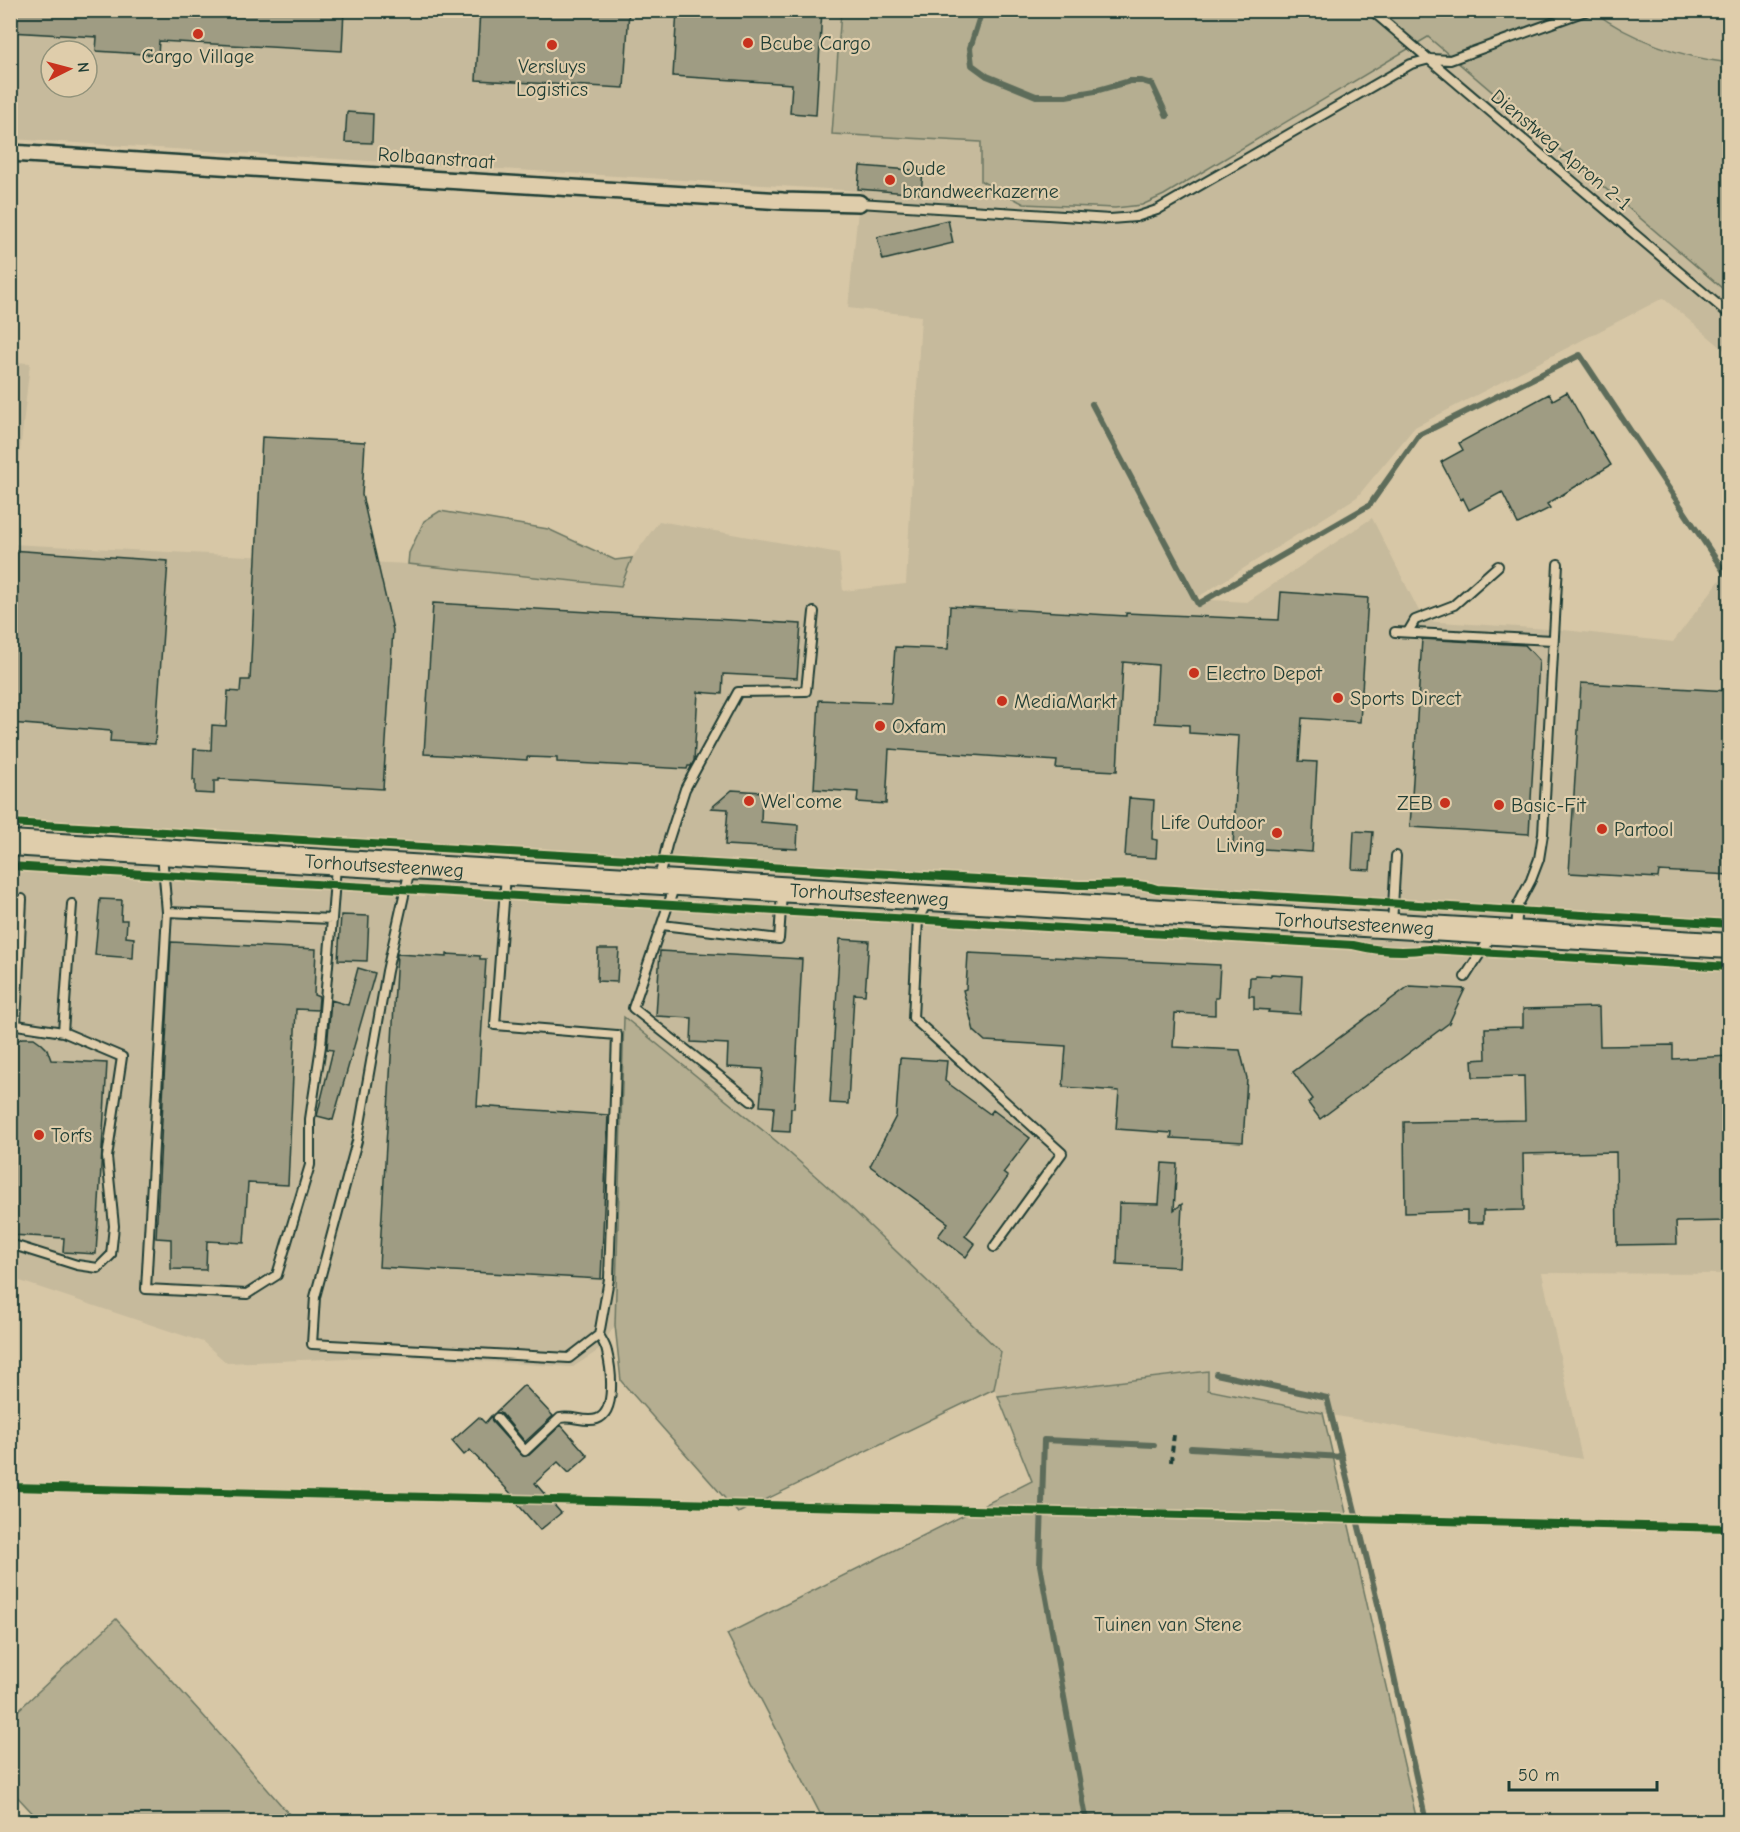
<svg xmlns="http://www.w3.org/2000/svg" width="1740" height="1832" font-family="'Comic Neue',sans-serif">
<rect width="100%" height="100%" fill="#d7c7a6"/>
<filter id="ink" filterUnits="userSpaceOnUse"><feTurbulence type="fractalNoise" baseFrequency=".0167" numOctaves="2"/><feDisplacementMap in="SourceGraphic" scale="12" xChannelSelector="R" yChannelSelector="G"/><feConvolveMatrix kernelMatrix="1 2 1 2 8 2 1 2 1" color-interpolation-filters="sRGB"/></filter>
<g filter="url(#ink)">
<path fill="#c6ba9c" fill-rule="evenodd" d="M 11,11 L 1729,11 L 1729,354 L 1663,298 L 1415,427 L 1357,497 L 1195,599 L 1247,602 L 1372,518 L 1424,621 L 1564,630 L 1673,642 L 1729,568 L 1729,1274 L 1542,1273 L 1582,1459 L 1337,1416 L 1208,1390 L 1208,1371 L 998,1396 L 994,1389 L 1001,1352 L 624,1018 L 615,1325 L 599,1350 L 573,1367 L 397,1356 L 227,1363 L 203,1342 L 11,1278 L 11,544 L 408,564 L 620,586 L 632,558 L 659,521 L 839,553 L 843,591 L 906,584 L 921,316 L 848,308 L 860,191 L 11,139 ZM 51,51 L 87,51 L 87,87 L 51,87 Z
M 11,362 L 30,363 L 11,532 L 10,362 Z"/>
<path fill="#b5ae91" stroke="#6a7662" stroke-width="1.5" d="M 841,11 L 1593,11 C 1631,40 1682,57 1729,63 L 1729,294 L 1428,37 L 1164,195 L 1142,205 L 1115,208 L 1024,204 L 981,181 L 981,142 L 832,134 Z
M 440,511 L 548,529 L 615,560 L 632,558 L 621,586 L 408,564 L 409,553 L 424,521 Z
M 624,1017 L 776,1141 L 847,1204 L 1001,1352 L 994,1389 L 738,1513 L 621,1381 L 615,1325 Z
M 1208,1371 L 1208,1390 L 1323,1413 L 1417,1821 L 824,1821 L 727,1634 L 1032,1481 L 998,1396 Z
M 116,1619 L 202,1714 L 295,1821 L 40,1821 L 11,1790 L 11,1717 Z"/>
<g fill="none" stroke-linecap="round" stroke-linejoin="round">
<path stroke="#5d6c5a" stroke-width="6" d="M 982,10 L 970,48 L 972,65 L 987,76 L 1036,96 L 1066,96 L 1095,91 L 1130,81 L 1142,81 L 1152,84 L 1167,116
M 1092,404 L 1198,604 L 1368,506
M 1371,503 L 1419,435 L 1580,355 L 1725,573 L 1730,568
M 1216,1374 L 1327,1398 L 1379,1608 L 1426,1822
M 1191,1448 L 1342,1457
M 10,1814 L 17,1822
M 1138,1822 L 1086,1818 L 1040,1565 L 1044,1440 L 1154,1445"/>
</g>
<path fill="#9f9c83" stroke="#1f3d34" stroke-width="1.5" d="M 10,10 L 344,10 L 342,51 L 159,41 L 158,55 L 96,51 L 97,37 L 10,32 Z
M 480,10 L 629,10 L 624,88 L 476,80 Z
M 677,10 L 822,10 L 816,115 L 790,113 L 792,84 L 673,76 Z
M 347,112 L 373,114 L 372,143 L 345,142 Z
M 860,166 L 923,171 L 921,194 L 858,189 Z
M 948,220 L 953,243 L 883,260 L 877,237 Z
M 1567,392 L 1590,433 L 1591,432 L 1611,465 L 1547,504 L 1550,508 L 1518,524 L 1502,492 L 1469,510 L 1463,498 L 1461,500 L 1441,462 L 1463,450 L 1459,443 L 1549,394 L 1553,400 Z
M 262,437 L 365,442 L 362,495 L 393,630 L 383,789 L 219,779 L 219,781 L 214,781 L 214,794 L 195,793 L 195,780 L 193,780 L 194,749 L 211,750 L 212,725 L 226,726 L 228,691 L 240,692 L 241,680 L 250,680 Z
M 10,550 L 168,561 L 155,744 L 110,741 L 111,731 L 10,723 Z
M 1281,592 L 1368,598 L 1360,722 L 1302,718 L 1299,761 L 1317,762 L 1312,852 L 1233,847 L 1239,736 L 1189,733 L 1189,725 L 1155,723 L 1158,665 L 1123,662 L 1117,771 L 1056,768 L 1057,761 L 889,749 L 886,804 L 857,802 L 858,792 L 814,789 L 819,700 L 891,703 L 895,647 L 948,649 L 950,606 L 1126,616 L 1126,613 L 1279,620 Z
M 433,603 L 801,624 L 797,678 L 723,674 L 722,694 L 698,692 L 694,761 L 691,766 L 688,766 L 687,769 L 557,762 L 557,758 L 527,757 L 527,760 L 424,754 Z
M 1422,639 L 1525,645 L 1539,660 L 1529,834 L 1410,827 Z
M 1581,683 L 1730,691 L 1730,875 L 1659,871 L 1658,878 L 1569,873 Z
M 732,790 L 762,792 L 761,822 L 798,825 L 797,849 L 725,845 L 728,809 L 711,808 Z
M 1129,798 L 1154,800 L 1152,839 L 1157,840 L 1156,858 L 1125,856 Z
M 1354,831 L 1373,832 L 1370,870 L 1352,869 Z
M 100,899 L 122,900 L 121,920 L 127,920 L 126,937 L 134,938 L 133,958 L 95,955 Z
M 341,915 L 369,916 L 367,961 L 338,960 Z
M 840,939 L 869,941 L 865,995 L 854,994 L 848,1104 L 830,1103 Z
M 171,942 L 316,949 L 314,995 L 319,997 L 318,1010 L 296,1009 L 288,1185 L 248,1183 L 244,1243 L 207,1241 L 206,1270 L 171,1269 L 171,1239 L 156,1238 Z
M 598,949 L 619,949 L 617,982 L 597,981 Z
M 660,951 L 802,959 L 794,1108 L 791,1108 L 790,1132 L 772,1131 L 774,1107 L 760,1106 L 763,1069 L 727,1067 L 728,1044 L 691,1042 L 692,1018 L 656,1016 Z
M 968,953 L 1220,965 L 1218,998 L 1215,998 L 1215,1015 L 1175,1013 L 1173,1047 L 1240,1050 L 1247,1078 L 1243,1142 L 1171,1138 L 1172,1133 L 1116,1129 L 1119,1091 L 1063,1087 L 1066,1046 L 985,1041 L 974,1031 L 963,990 L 966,989 Z
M 397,954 L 447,957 L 447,954 L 480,956 L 480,959 L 486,959 L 477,1106 L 608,1115 L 601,1279 L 379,1267 Z
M 358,968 L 375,973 L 333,1120 L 317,1116 L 333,1050 L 327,1049 L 331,1000 L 348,1005 Z
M 1271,974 L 1302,976 L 1300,1014 L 1268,1012 L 1269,1010 L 1254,1009 L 1254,996 L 1249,996 L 1250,977 L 1255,977 L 1255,975 L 1271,976 Z
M 1409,986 L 1465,989 L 1449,1023 L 1320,1119 L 1308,1103 L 1313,1099 L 1293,1072 Z
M 1599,1007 L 1600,1046 L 1673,1045 L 1673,1059 L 1730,1056 L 1730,1221 L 1676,1222 L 1677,1244 L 1617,1245 L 1616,1152 L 1523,1154 L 1524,1210 L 1483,1211 L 1483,1223 L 1467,1223 L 1467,1211 L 1405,1213 L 1404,1122 L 1525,1120 L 1524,1076 L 1473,1077 L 1472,1060 L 1486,1059 L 1485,1028 L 1523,1027 L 1523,1009 Z
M 22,1038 L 34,1038 L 41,1043 L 47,1049 L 51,1060 L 107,1063 L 96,1254 L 63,1252 L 64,1238 L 11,1235 L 10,1045 Z
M 900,1058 L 947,1061 L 945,1081 L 990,1114 L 993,1110 L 1030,1138 L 1003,1173 L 1008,1177 L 965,1236 L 975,1244 L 966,1257 L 938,1236 L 948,1223 L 870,1166 L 896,1116 Z
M 1162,1163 L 1177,1164 L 1174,1210 L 1182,1204 L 1179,1267 L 1117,1264 L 1119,1203 L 1159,1204 Z
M 524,1385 L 553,1416 L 525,1442 L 502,1414 L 496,1412 Z
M 491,1416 L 492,1422 L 523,1456 L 529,1455 L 561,1425 L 588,1456 L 569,1473 L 558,1462 L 535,1483 L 561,1513 L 540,1530 L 514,1500 L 516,1499 L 470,1450 L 464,1455 L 452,1441 L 479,1417 L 485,1423 Z"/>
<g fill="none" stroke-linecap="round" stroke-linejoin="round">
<g stroke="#1f3d34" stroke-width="12">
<path id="lane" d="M 1371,10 L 1730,315
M 859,203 L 1110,219 L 1136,217 L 1157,210 L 1411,64 L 1430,59 L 1450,60 L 1588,10
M 1395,632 L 1553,640
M 1408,632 L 1415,620 L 1454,605 L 1498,566
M 162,854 L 167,912 L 332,919 L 336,866
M 410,869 L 387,971 L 357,1141 L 315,1297 L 312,1344 L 569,1358 L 599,1335 L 609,1279 L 617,1035 L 495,1025 L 506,874
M 659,878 L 667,845 L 685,789 L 738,692 L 806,691 L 814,612
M 675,885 L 633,1008 L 751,1101
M 928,901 L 918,919 L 913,1018 L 1062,1153 L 994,1247
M 167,912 L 146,1289 L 247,1294 L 277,1275 L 310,1165 L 310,1119 L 321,1046 L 332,919
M 1392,924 L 1396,856
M 662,925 L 779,939 L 782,893
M 1516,929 L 1518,905 L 1531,880 L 1539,859 L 1543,834 L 1558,564
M 1465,977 L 1492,935
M 10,1024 L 63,1032 L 122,1057 L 107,1157 L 114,1226 L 111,1255 L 98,1268 L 77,1265 L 10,1244
M 16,1025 L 22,899
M 63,1032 L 72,904
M 497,1418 L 525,1451 L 560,1418 C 572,1415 585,1423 597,1419 C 617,1412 611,1368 607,1352 C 606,1346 602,1340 599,1335"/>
</g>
<g stroke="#1f3d34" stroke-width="20">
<path id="street" d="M 10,153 L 783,201 L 859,203"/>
</g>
<g stroke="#1f3d34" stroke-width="28">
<g id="primary">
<path id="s1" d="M 10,843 L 1730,946"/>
</g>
</g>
<path stroke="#1f3d34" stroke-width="4" stroke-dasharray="6 4.5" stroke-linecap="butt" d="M 1171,1462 L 1174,1434"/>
<use href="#lane" stroke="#dfcdab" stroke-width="8"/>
<use href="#street" stroke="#dfcdab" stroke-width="15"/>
<use href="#primary" stroke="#dfcdab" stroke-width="24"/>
<g stroke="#dfcdab" stroke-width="11">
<path id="cycleway" d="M 10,823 L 1079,885 C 1105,886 1132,881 1157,889 L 1730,924
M 10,866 L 1353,945 C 1378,951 1404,953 1429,949 L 1730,967
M 10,1487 L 1730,1528"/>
</g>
<use href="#cycleway" stroke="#1b5e20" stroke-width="8"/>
</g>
</g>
<g fill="#c8321e" stroke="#dfcdab" stroke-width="2">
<circle cx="198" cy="34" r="6"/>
<circle cx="748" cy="43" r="6"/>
<circle cx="552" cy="45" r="6"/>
<circle cx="890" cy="180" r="6"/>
<circle cx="1194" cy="673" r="6"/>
<circle cx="1338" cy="698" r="6"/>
<circle cx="1002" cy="701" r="6"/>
<circle cx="880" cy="726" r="6"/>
<circle cx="749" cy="801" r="6"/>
<circle cx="1445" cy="803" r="6"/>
<circle cx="1499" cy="805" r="6"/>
<circle cx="1602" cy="829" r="6"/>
<circle cx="1277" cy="833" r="6"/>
<circle cx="39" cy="1135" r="6"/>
</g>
<g text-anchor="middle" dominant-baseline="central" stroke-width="4.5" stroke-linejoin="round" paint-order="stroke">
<g font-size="20" fill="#1f3d34" stroke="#dfcdab" text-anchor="start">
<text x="760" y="43">Bcube Cargo</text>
<text x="198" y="56" text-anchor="middle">Cargo Village</text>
<text x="552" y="66" text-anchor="middle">Versluys<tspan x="552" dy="23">Logistics</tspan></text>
<text x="902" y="168">Oude<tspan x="902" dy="23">brandweerkazerne</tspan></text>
<text x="1206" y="673">Electro Depot</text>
<text x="1350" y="698">Sports Direct</text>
<text x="1014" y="701">MediaMarkt</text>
<text x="892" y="726">Oxfam</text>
<text x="761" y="801">Wel'come</text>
<text x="1433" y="803" text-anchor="end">ZEB</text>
<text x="1511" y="805">Basic-Fit</text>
<text x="1265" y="822" text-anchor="end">Life Outdoor<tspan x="1265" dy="23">Living</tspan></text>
<text x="1614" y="829">Partool</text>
<text x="51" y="1135">Torfs</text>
</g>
<g font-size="20" fill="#1f3d34" stroke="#dfcdab">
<text transform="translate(1561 150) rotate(40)">Dienstweg Apron 2-1</text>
<text transform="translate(436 158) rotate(4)">Rolbaanstraat</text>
<text stroke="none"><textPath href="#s1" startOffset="375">Torhoutsesteenweg</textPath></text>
<text stroke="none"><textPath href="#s1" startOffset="861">Torhoutsesteenweg</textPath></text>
<text stroke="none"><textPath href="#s1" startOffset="1347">Torhoutsesteenweg</textPath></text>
</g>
<g font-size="20" fill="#264339" stroke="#dfcdab">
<text x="1168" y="1624">Tuinen van Stene</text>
</g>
</g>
<rect width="1740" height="1832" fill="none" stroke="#dfcdab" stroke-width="36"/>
<rect x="18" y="18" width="1704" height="1796" fill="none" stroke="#1f3d34" stroke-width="2" filter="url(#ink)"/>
<g transform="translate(69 69) rotate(84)"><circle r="28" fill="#dfcdab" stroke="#92937b" stroke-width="1.5"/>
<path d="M0-4.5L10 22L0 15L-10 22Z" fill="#c8321e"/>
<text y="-9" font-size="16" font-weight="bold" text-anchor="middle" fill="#1f3d34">N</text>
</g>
<path d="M1509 1781v9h148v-9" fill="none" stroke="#1f3d34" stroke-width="3"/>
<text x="1518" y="1781" font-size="18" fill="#1f3d34" stroke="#dfcdab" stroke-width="4.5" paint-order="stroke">50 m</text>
</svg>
